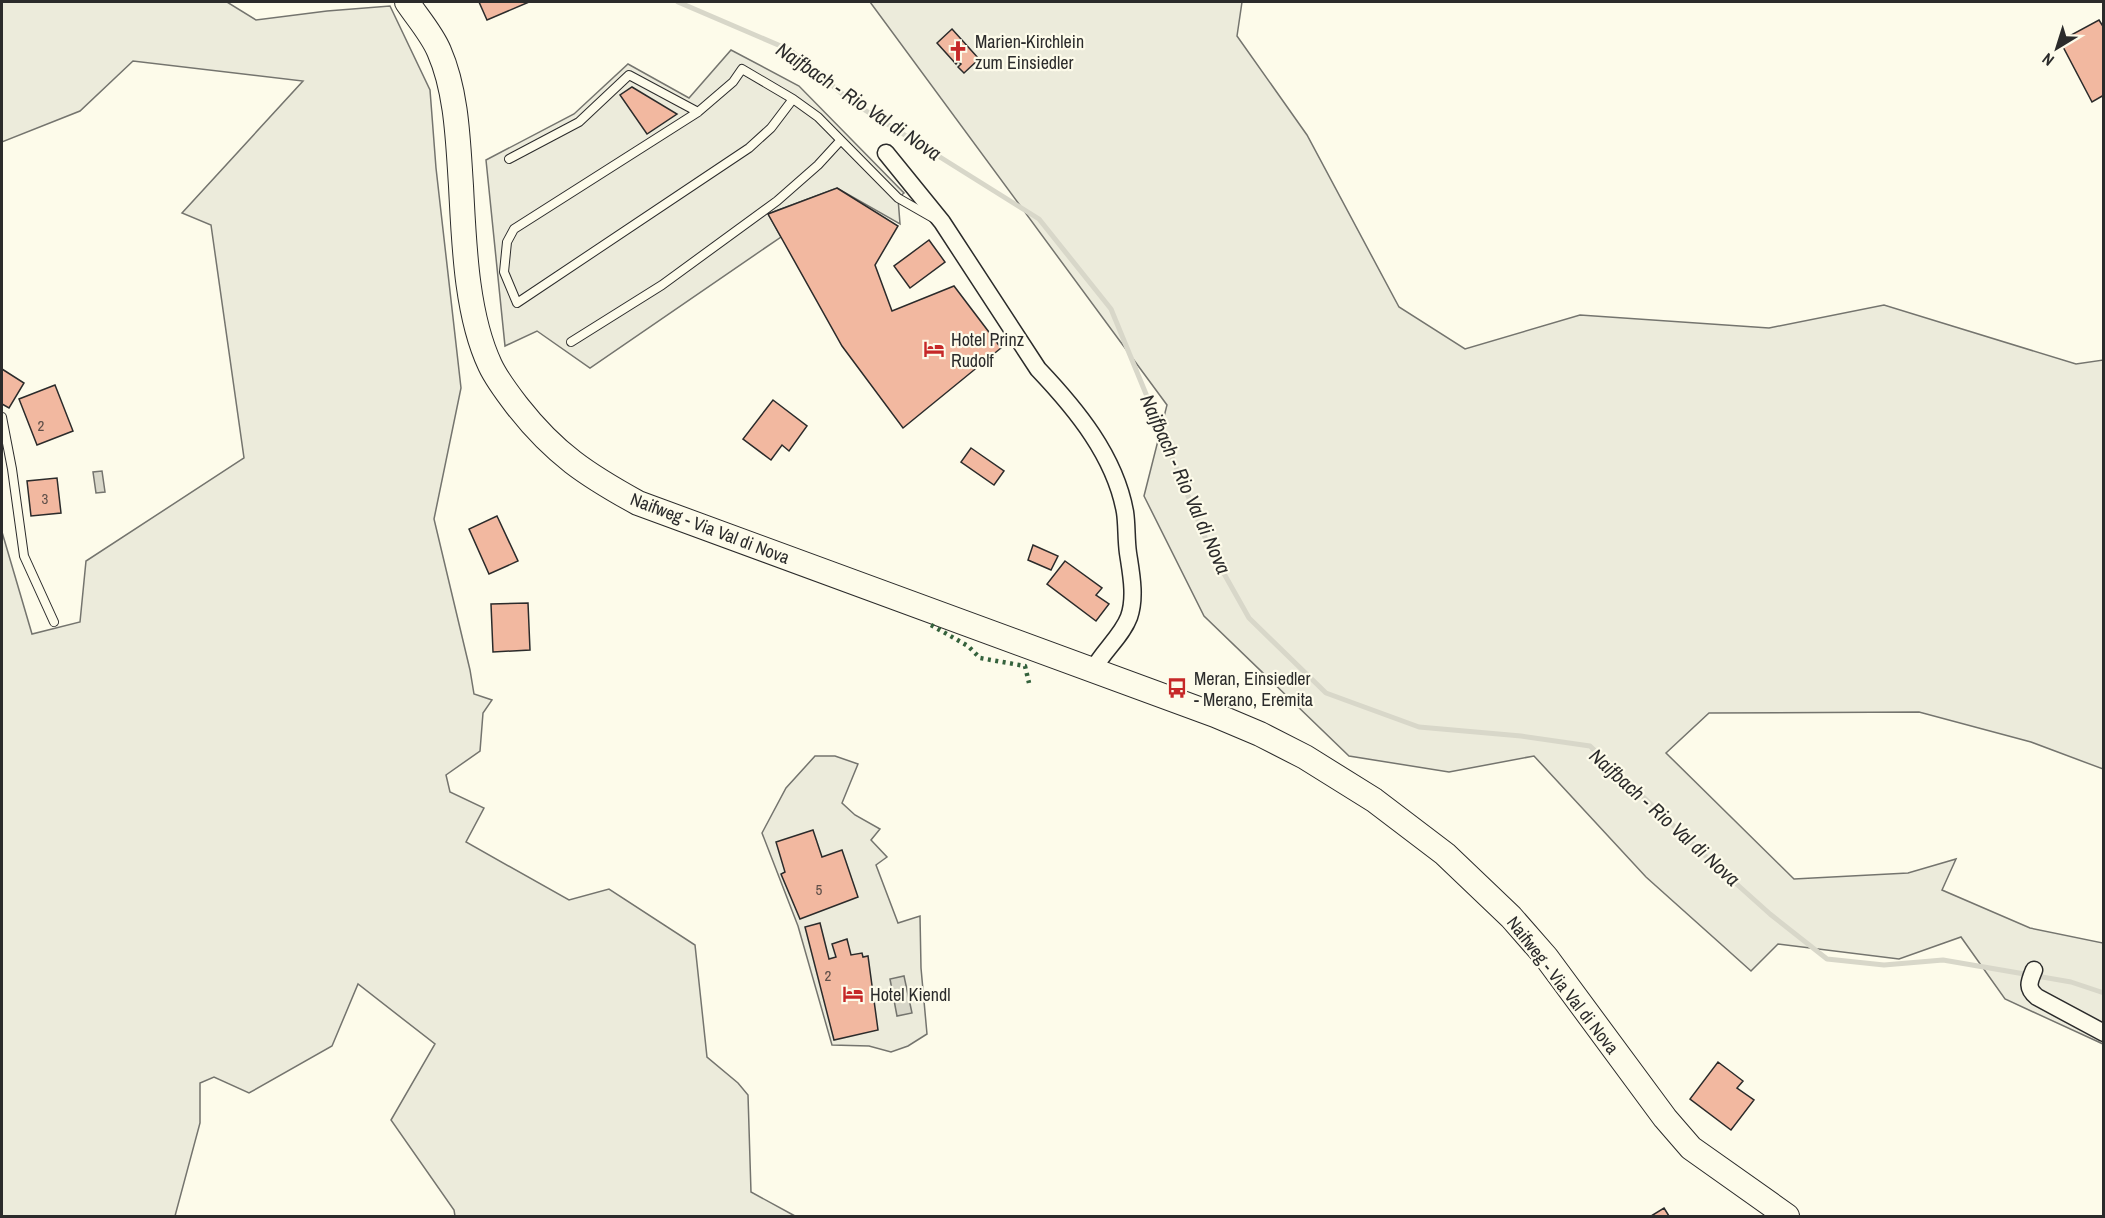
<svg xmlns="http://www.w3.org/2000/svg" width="2105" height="1218" font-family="'Archivo Narrow',sans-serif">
<rect width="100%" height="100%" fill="#fdfbea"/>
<path fill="#ecebdb" stroke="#74746e" stroke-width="1.5" d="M 2,2 L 227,2 L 256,20 L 327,11 L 390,6 L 430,90 L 436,168 L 461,388 L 434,519 L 470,670 L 474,694 L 492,700 L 483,713 L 480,751 L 446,775 L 450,792 L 484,808 L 466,842 L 569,900 L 609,889 L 695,945 L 707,1057 L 738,1083 L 748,1095 L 751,1192 L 795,1216 L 455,1216 L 454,1210 L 391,1120 L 435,1044 L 358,984 L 332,1046 L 249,1093 L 214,1077 L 200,1083 L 200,1123 L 175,1216 L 2,1216 L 2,532 L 32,634 L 80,622 L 86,561 L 244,458 L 211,225 L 182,213 L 303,81 L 133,61 L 80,111 L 2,142 Z
M 870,2 L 1242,2 L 1237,36 L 1307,135 L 1399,307 L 1465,349 L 1580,315 L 1769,328 L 1884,305 L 2076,364 L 2103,360 L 2103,769 L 2031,742 L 1919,712 L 1709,713 L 1666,753 L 1794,879 L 1908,873 L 1956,859 L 1942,890 L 2030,928 L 2103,943 L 2103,1044 L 2005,999 L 1961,937 L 1899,959 L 1778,944 L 1751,971 L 1646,877 L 1534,756 L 1449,772 L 1349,756 L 1204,616 L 1144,496 L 1167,405 Z
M 731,50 L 799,86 L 904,193 L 898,198 L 900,224 L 837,188 L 768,214 L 781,237 L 590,368 L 537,331 L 505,346 L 486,160 L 574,114 L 628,64 L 689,98 Z
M 815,756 L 835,756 L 858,764 L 842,803 L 855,815 L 880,829 L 871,840 L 887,857 L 876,865 L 898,923 L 920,916 L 921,968 L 927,1034 L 908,1046 L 891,1052 L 869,1046 L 832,1045 L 798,926 L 762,833 L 786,788 Z"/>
<path fill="#d8d7c9" stroke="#74746e" stroke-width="1.5" d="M 102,471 L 105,492 L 96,493 L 93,472 Z
M 904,976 L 912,1013 L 897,1016 L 890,979 Z"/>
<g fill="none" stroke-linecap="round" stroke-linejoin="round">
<path stroke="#d8d7c9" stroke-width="5" d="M 678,2 L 790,50 L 852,102 L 1039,219 L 1111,309 L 1209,547 L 1249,618 L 1326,693 L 1419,727 L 1521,736 L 1590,746 L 1702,853 L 1770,914 L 1827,959 L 1884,965 L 1943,960 L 2071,982 L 2104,993"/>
</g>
<path fill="#f2b8a0" stroke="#2b2b2b" stroke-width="1.5" d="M 479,2 L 529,2 L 487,20 Z
M 2099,20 L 2104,28 L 2104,95 L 2092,102 L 2060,41 Z
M 952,29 L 979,59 L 964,73 L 958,67 L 961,64 L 958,61 L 956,64 L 937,43 Z
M 632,87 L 677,114 L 647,134 L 620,95 Z
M 837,188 L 898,226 L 875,265 L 892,311 L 954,286 L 1001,348 L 903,428 L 842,346 L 768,214 Z
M 929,240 L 945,262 L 910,288 L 894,266 Z
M 2,369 L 24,383 L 9,408 L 2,404 Z
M 55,385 L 73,431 L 37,445 L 19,399 Z
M 773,400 L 807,426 L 789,451 L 782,445 L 771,460 L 743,439 Z
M 971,448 L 1004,471 L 994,485 L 961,462 Z
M 57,478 L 61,513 L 31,516 L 27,481 Z
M 497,516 L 518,561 L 489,574 L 469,529 Z
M 1033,545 L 1058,556 L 1051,570 L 1028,560 Z
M 1065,561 L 1102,588 L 1096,595 L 1109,604 L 1096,621 L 1047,584 Z
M 528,603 L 530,650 L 493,652 L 491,604 Z
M 813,830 L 822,857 L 842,850 L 858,897 L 800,919 L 781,874 L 785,872 L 776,842 Z
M 820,923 L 829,959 L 836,957 L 832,944 L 847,939 L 851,955 L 862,953 L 863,957 L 868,956 L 878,1030 L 834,1040 L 805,927 Z
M 1718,1062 L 1743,1081 L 1737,1088 L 1754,1100 L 1731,1130 L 1690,1099 Z
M 1664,1208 L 1669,1216 L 1651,1216 Z"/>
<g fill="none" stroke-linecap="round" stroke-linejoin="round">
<g stroke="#2b2b2b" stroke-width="10">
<path id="lane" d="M 793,99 L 771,128 L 749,148 L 517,303 L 504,272 L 507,242 L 514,229 L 698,112 L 733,82 L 742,69 L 793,99 L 818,117 L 898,198 L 933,218
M 509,159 L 579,122 L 629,75 L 698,112
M 571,342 L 662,285 L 777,201 L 818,165 L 840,141
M 2,417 L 12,469 L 24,556 L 54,622"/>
</g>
<g stroke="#2b2b2b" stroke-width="19">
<path id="street" d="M 886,153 L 942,222 L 1038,369 C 1076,409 1115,456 1125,512 C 1127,525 1126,539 1128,553 C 1131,573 1136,597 1129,617 C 1122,636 1103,651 1093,670
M 2034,970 C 2029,982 2026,988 2037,997 L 2104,1033"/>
</g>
<g stroke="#2b2b2b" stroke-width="26">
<path id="secondary" d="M 407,2 C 417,17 432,34 439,51 C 457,92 458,142 461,186 C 464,242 466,314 490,365 C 497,380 508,394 518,407 C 555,454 587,475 638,503 L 1215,715 L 1260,734 L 1305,757 L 1374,800 L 1445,854 L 1511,917 L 1546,957 L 1665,1118 L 1691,1148 L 1787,1216"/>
</g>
<use href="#lane" stroke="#fdfbea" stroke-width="8"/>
<use href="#street" stroke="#fdfbea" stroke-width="16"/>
<use href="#secondary" stroke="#fdfbea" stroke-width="24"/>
<path stroke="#34623c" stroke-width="4.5" stroke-dasharray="3 4.5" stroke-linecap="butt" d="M 931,625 L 968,646 L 980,658 L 1025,666 L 1029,683"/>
</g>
<defs>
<g id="church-bare" transform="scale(1.62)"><path d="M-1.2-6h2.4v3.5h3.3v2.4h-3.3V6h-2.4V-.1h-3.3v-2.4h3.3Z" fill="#c62828" stroke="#fdfbea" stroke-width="2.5" paint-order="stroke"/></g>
<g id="hotel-bare" transform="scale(1.62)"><path d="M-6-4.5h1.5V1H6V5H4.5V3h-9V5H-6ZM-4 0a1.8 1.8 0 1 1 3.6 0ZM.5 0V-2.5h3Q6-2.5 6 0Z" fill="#c62828" stroke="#fdfbea" stroke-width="2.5" paint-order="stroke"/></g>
<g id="bus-bare" transform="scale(1.62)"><path d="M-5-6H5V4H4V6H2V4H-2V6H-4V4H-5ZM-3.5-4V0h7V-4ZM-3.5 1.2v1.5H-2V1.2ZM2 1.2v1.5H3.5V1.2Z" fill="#c62828" stroke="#fdfbea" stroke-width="2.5" paint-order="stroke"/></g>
</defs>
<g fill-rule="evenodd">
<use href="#church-bare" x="958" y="51"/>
<use href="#hotel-bare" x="934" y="349"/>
<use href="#bus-bare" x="1177" y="688"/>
<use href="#hotel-bare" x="853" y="994"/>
</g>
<g text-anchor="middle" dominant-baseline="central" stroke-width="4.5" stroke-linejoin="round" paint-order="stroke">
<g font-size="15" fill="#5d4e48">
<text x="41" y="425">2</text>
<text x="45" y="498">3</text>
<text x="819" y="889">5</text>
<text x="828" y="975">2</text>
</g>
<g font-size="18" fill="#2b2b2b" stroke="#fdfbea" text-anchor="start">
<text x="975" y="41">Marien-Kirchlein<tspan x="975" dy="21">zum Einsiedler</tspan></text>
<text x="951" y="339">Hotel Prinz<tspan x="951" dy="21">Rudolf</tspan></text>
<text x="1194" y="678">Meran, Einsiedler<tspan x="1194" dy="21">- Merano, Eremita</tspan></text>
<text x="870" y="994">Hotel Kiendl</text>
</g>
<g font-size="18" fill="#2b2b2b" stroke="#fdfbea">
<text transform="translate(710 528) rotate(21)">Naifweg - Via Val di Nova</text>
<text transform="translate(1563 985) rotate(52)">Naifweg - Via Val di Nova</text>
</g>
<g font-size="20" font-style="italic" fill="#2b2b2b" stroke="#fdfbea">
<text transform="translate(859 101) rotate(34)">Naifbach - Rio Val di Nova</text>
<text transform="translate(1186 484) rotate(66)">Naifbach - Rio Val di Nova</text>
<text transform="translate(1665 817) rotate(42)">Naifbach - Rio Val di Nova</text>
</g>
</g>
<rect width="2105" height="1218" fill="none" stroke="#2b2b2b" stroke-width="6"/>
<g transform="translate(2057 48) rotate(218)" stroke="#fdfbea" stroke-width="4.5" paint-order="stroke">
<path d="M0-4.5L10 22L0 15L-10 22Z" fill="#2b2b2b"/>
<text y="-9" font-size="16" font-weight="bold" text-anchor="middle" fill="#2b2b2b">N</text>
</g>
</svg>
